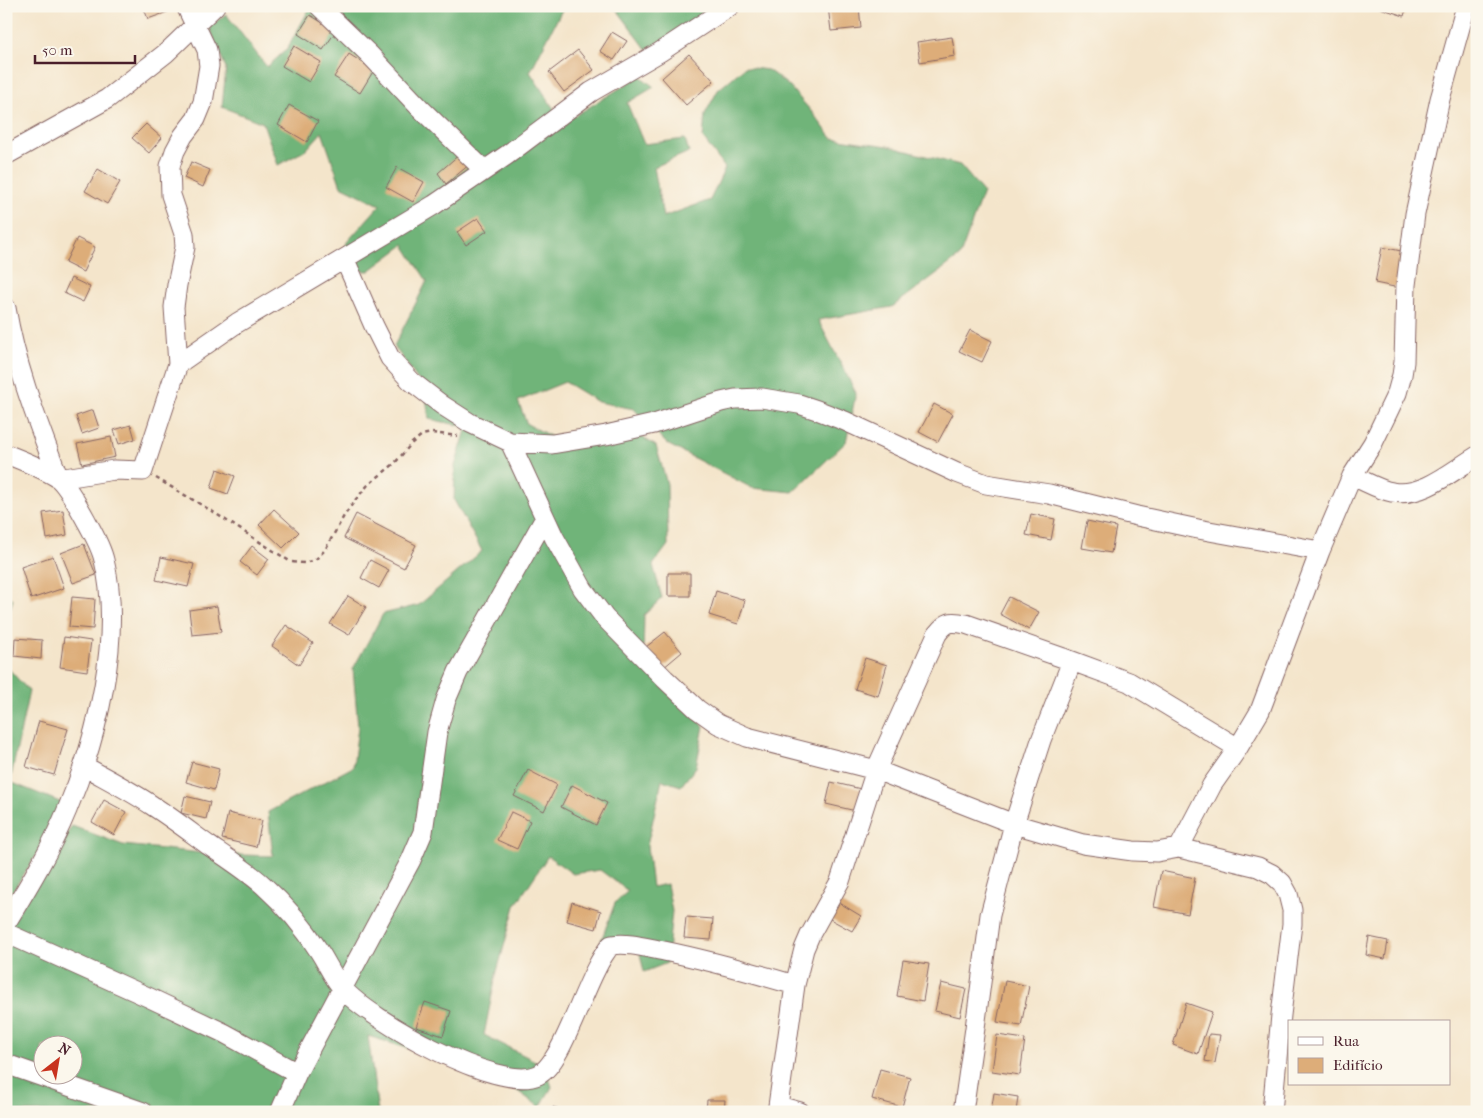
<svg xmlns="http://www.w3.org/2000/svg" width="1483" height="1118" font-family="'IM FELL French Canon',serif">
<rect width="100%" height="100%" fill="#fbf7ec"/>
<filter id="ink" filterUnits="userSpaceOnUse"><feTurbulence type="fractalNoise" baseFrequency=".02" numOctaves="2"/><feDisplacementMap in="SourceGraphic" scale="10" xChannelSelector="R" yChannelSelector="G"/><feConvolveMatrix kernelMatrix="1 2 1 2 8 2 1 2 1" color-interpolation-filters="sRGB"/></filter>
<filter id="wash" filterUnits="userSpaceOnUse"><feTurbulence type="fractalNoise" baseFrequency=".0096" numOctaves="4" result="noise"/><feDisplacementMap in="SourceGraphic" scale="20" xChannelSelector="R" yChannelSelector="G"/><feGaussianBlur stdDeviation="1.12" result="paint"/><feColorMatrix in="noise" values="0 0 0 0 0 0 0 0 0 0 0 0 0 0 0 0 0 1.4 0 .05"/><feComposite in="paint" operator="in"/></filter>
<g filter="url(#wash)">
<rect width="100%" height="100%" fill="#f4e5cb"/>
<path fill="#70b479" stroke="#5d6a52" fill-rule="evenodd" d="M 311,6 L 564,6 L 530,72 L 563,123 L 640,76 L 654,87 L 627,103 L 644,144 L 685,139 L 689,152 L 654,167 L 663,217 L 710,200 L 725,168 L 703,138 L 705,114 L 718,90 L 745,67 L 768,70 L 788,85 L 811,111 L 832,138 L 888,146 L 960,165 L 983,192 L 960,256 L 892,307 L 818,320 L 856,393 L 846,442 L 793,492 L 752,488 L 667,444 L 634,409 L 598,402 L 565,382 L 518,401 L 527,424 L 552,437 L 619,422 L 656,446 L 667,484 L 668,545 L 653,565 L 662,598 L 644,615 L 643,660 L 679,702 L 704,726 L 696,767 L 681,786 L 662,780 L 647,846 L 652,887 L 667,884 L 672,911 L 667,963 L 644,972 L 639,949 L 601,941 L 615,903 L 628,891 L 600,870 L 573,874 L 548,856 L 515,906 L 496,975 L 484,1035 L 545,1066 L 552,1087 L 540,1107 L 485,1068 L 436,1057 L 368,1036 L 378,1112 L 6,1112 L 6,931 L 72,826 L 123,845 L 213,854 L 273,856 L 268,812 L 353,767 L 358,727 L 353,669 L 383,614 L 419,605 L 482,551 L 454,500 L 455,466 L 467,427 L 429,419 L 425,390 L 394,346 L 427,281 L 404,245 L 369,271 L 340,270 L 347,242 L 380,205 L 341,186 L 322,132 L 306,150 L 278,165 L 263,123 L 222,107 L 226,68 L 209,27 L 226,14 L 267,67 L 287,49 ZM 42,1046 L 72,1046 L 72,1076 L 42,1076 Z
M 612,6 L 720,6 L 647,50 L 618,11 Z
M 6,593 L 13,599 L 6,623 Z
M 6,666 L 29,691 L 10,782 L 65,804 L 46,841 L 6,901 Z"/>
<g id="blocks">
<path fill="#ddad79" d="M 143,6 L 168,6 L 170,11 L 148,19 Z
M 828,6 L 859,6 L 861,28 L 831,31 Z
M 1374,6 L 1407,6 L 1404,16 Z
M 310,15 L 336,31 L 323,50 L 298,34 Z
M 612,32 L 627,41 L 614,60 L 600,51 Z
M 952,37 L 955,56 L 920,62 L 917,42 Z
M 294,46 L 321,62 L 309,82 L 282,66 Z
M 578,50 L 594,70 L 564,92 L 549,72 Z
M 349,54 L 374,70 L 360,93 L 334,77 Z
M 689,54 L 714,81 L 686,105 L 662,78 Z
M 289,105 L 318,121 L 307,142 L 278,125 Z
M 146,124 L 162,138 L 149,153 L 132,138 Z
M 461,153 L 470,164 L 446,184 L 438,173 Z
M 191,162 L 210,170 L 203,187 L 184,178 Z
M 397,167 L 424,182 L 413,202 L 386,187 Z
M 98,169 L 120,182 L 107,204 L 85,191 Z
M 478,218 L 487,231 L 466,245 L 457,232 Z
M 77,238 L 95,247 L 83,272 L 65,263 Z
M 1382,247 L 1406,252 L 1399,288 L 1375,283 Z
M 71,278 L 90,287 L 83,302 L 64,293 Z
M 970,330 L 992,341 L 982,362 L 959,351 Z
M 934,404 L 953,414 L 938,442 L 919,432 Z
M 93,410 L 99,428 L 82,434 L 76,416 Z
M 131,425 L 135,439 L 119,444 L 114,430 Z
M 111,437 L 115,457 L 82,464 L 77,444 Z
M 217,469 L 235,476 L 228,494 L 211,488 Z
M 274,509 L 299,532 L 283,548 L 259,525 Z
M 63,510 L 67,535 L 47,539 L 43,513 Z
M 356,514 L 416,545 L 404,568 L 344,538 Z
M 1031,514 L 1055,519 L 1051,540 L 1026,535 Z
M 1087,521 L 1116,527 L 1111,553 L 1082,548 Z
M 84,544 L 96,575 L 73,583 L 61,553 Z
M 252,546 L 269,559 L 257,575 L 240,562 Z
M 53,556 L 64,588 L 31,599 L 21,567 Z
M 161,557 L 194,564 L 188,587 L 156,580 Z
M 370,560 L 389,570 L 379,588 L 361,578 Z
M 668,573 L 690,573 L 690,596 L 668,596 Z
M 716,591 L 745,600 L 738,624 L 709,615 Z
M 348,596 L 366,607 L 349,635 L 330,624 Z
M 72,597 L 95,599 L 93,629 L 69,627 Z
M 1009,597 L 1039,612 L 1029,630 L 1000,614 Z
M 217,606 L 221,632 L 192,635 L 189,610 Z
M 286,625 L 313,643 L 299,665 L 272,646 Z
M 665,632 L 682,652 L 663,668 L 646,647 Z
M 64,637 L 91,641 L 87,671 L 60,667 Z
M 15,638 L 42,640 L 41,659 L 14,656 Z
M 865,658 L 887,665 L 878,696 L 855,689 Z
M 39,721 L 68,729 L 54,775 L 26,767 Z
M 192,762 L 219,769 L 214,790 L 186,782 Z
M 528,770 L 557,785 L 544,811 L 514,796 Z
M 831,782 L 861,789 L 856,811 L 826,804 Z
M 572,785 L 607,803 L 596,825 L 561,807 Z
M 185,796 L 210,802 L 206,819 L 181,813 Z
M 104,800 L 126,812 L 114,835 L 92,822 Z
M 511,812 L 530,821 L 517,849 L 497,840 Z
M 228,813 L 262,821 L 256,847 L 222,839 Z
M 1161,871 L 1195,878 L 1188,914 L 1154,907 Z
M 572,902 L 601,911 L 596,929 L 567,921 Z
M 838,902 L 861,916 L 852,931 L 828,918 Z
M 686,917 L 713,919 L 711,940 L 684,938 Z
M 1369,937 L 1388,941 L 1385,959 L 1366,955 Z
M 903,960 L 929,964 L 923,1001 L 897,996 Z
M 1005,981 L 1029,986 L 1021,1026 L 997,1022 Z
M 941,983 L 966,989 L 960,1017 L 935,1011 Z
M 425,1002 L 451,1011 L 443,1036 L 416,1027 Z
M 1186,1003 L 1212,1012 L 1198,1054 L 1173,1045 Z
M 1209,1034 L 1220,1035 L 1215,1063 L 1205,1061 Z
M 997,1035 L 1025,1039 L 1020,1075 L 992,1071 Z
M 880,1069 L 910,1077 L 902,1107 L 872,1099 Z
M 994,1093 L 1018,1097 L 1016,1112 L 991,1112 Z
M 707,1100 L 725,1100 L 724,1112 L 706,1112 Z
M 553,1107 L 567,1111 L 567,1112 L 552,1112 Z"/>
</g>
</g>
<g filter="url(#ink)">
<use href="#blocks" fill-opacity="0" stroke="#866463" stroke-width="1"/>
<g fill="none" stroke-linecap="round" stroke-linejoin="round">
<g stroke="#866463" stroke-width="21">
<path id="minor" d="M 319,6 L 369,54 L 420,108 L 484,170
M 6,155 L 107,99 L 166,53 L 215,6
M 345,260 L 374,326 L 390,358 L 411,381 L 442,405 L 470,423 L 510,442 L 552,444 L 606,435 L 654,424 L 721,402 L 735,399 L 762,398 L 799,404 L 817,410 L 845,421 L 957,473 L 986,484 L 1049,494 L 1137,516 L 1198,529 L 1320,551
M 6,308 C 16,368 38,423 59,479 L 114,470 L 143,471 L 178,364 L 174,307 L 177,285 L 185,247 L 184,234 L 171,195 L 170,166 L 175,151 L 183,136 L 196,119 L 203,102 L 209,66 L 207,50 L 186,6
M 178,364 L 237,323 L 434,205 L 507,155 L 591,92 L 660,52 L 730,6
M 510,442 L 554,537 L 583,589 L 605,618 L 665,679 L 697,709 L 718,724 L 747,737 L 876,770 L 1014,824 L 1083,844 L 1133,851 L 1157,852 L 1179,848 L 1258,867 L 1272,874 L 1282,883 L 1288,894 L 1292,910 L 1292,924 L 1281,1015 L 1272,1112
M 6,454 C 24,461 42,468 58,478 C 67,485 81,511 87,522 C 93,533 101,547 104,560 C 123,636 97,739 67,810 C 51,849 28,887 6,923
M 1352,476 C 1365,481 1379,490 1392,492 C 1422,498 1452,471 1477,456
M 84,766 C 107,779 131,791 153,806 C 172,818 190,832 208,845 C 227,858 246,870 263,885 C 284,904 304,927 319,951 C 327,963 333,978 343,989 C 370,1020 499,1093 538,1075 C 565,1062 586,973 611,945 C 629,942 647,948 664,951 C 708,960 751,972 795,985
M 1179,848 L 1212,785 L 1238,748 L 1260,711 L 1320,551 L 1352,476 L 1373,443 L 1397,393 L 1402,375 L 1404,362 L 1406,285 L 1415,214 L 1440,99 L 1466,6
M 6,933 L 150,998 L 224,1033 L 297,1073
M 6,1064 L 143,1112
M 280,1112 L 297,1073 L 411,860 L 423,832 L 437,732 L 446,700 L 458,672 L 545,518
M 800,1112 L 778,1106 L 795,985 L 804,949 L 810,935 L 840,881 L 876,770 L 937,634 C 947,621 951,621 966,624 L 1072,661 L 1129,682 L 1238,748
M 963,1112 L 975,1028 L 990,915 L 1014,824 L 1041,740 L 1072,661"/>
</g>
<path stroke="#866463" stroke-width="2.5" stroke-dasharray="4 4" stroke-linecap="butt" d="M 156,478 L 210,510 L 291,562 L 304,563 L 315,560 L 325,550 L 344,516 L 356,499 L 368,485 L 394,464 L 412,443 L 422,435 L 432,433 L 458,436"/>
<use href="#minor" stroke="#fff" stroke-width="19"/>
</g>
</g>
<rect width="1483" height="1118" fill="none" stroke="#fbf7ec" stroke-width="25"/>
<rect x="1288" y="1020" width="162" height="65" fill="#fbf7ec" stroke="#b4a19f"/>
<rect x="1298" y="1037" width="25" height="8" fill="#ffffff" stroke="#b4a19f"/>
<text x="1333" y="1046" font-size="15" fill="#4a1f2b">Rua</text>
<rect x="1298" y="1058" width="25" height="15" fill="#ddad79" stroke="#b4a19f"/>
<text x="1333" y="1070" font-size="15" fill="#4a1f2b">Edifício</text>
<g transform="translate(58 1060) rotate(31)"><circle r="24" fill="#fbf7ec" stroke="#b4a19f"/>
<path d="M0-4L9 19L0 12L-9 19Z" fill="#c8321e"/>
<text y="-8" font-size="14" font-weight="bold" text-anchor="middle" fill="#4a1f2b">N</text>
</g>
<path d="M35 55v8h100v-8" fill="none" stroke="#4a1f2b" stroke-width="2.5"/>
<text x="42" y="55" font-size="15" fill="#4a1f2b" stroke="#fbf7ec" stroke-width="4" paint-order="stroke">50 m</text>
</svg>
